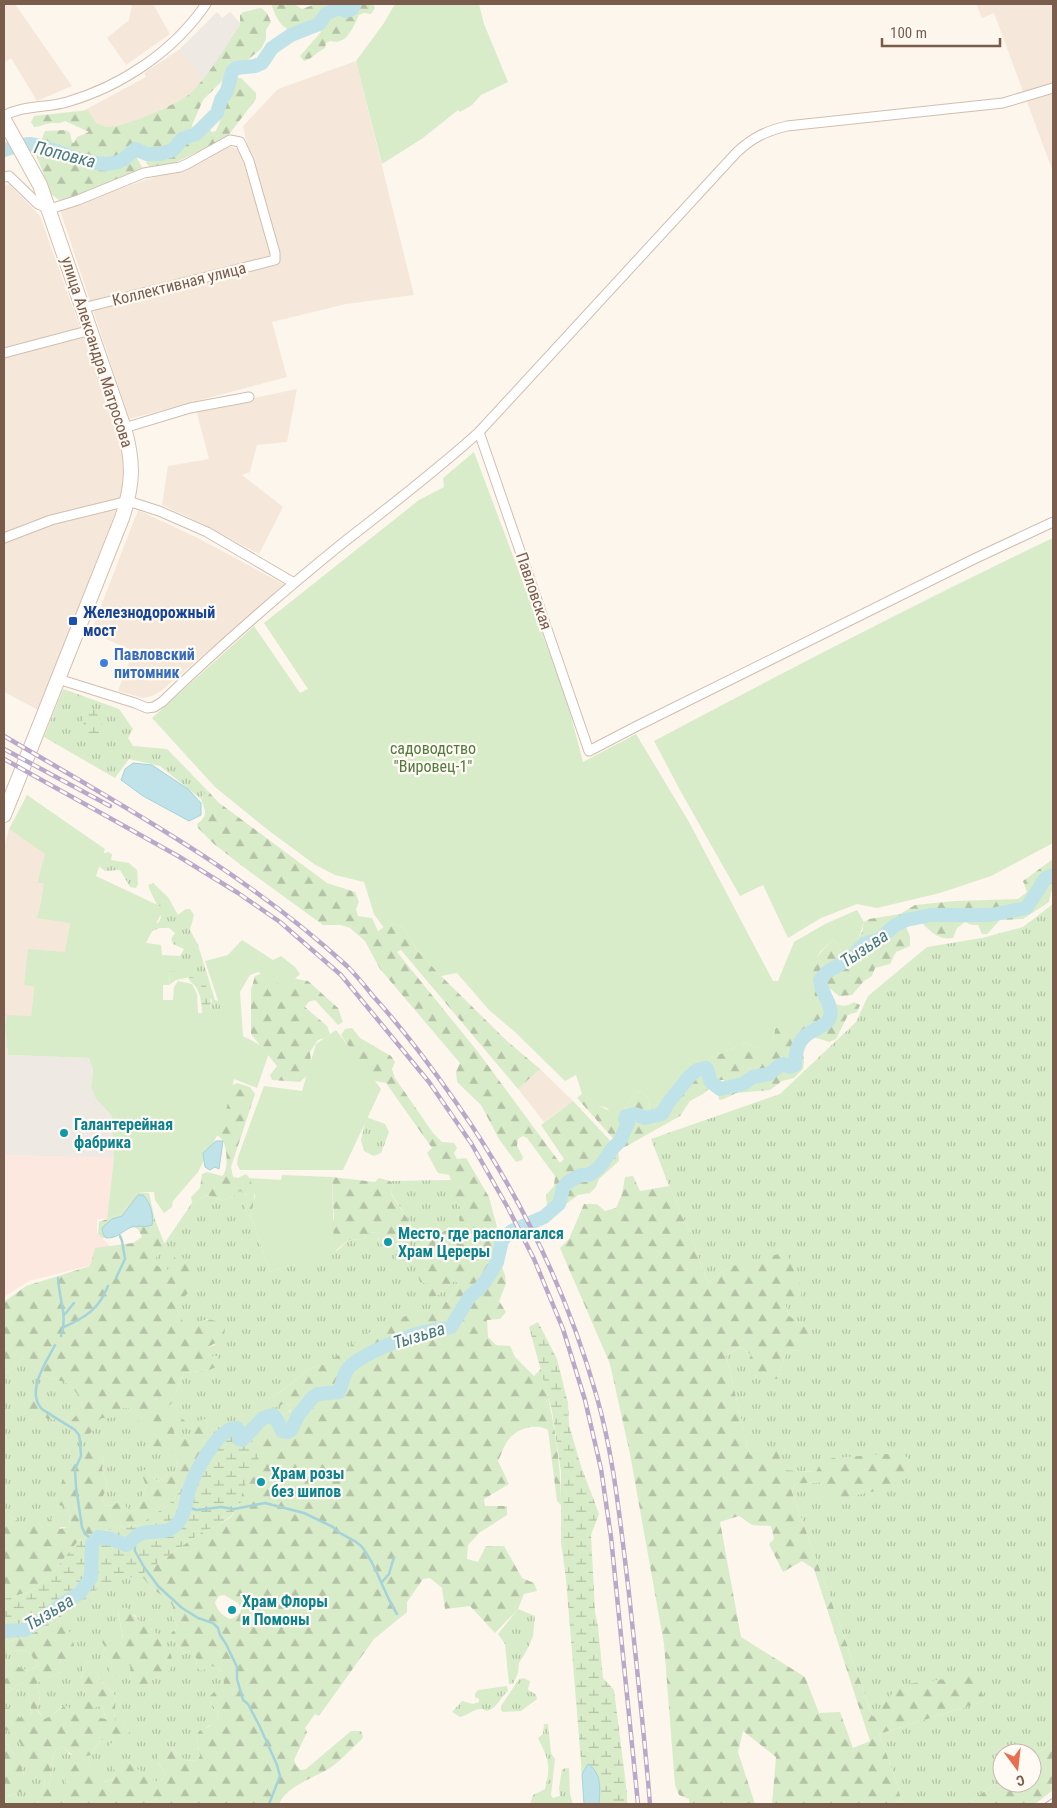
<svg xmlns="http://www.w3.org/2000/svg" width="1057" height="1808" font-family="'Roboto Condensed',sans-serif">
<defs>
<pattern id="grass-tufts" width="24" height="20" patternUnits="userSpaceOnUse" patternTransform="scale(1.25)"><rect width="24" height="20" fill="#d8ecc9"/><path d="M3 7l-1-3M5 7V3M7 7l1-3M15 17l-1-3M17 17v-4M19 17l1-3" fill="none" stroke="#b4c2a5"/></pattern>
<pattern id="forest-firs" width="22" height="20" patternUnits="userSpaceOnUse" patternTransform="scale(1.25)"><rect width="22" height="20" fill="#d8ecc9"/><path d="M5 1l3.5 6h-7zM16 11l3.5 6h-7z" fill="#b4c2a5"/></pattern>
<pattern id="wetland-marsh" width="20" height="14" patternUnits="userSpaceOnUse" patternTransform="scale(1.25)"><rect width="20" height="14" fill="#d8ecc9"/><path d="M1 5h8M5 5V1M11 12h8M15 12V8" fill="none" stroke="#b4c2a5"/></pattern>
</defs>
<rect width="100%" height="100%" fill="#fdf6ec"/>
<path fill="#f5e8da" d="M 4,4 L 15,4 L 72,86 L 37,101 L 11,58 L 4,63 Z
M 132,4 L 153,4 L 170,34 L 126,65 L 107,38 L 129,20 Z
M 976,4 L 1053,4 L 1053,172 L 994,13 L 982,18 Z
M 180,49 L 204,81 L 189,96 L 100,139 L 83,111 L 146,77 L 144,73 Z
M 356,61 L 414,295 L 346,304 L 272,322 L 287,377 L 129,419 L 60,210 L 145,180 L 182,170 L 228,146 L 249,153 L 243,126 L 278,89 Z
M 9,184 L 40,216 L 120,440 L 124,469 L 122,492 L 115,513 L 38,710 L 4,692 L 4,185 Z
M 297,389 L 287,442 L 257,445 L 250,472 L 242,475 L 283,507 L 259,554 L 203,524 L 162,505 L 168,466 L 209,459 L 196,410 Z
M 138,510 L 198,538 L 285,585 L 161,691 L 152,696 L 143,698 L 118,691 L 133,651 L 91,632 Z
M 9,829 L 46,854 L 37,882 L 46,883 L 70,922 L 66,952 L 24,985 L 34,987 L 31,1017 L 5,1027 L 8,1055 L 4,1055 L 4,847 Z
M 540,1069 L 573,1101 L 544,1122 L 518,1089 Z"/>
<path fill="#fde8e0" d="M 4,1155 L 114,1158 L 107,1219 L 97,1219 L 97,1233 L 112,1248 L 92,1265 L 29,1281 L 4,1297 Z"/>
<path fill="#efe9e4" d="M 217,12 L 222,18 L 230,12 L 243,26 L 204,81 L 180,49 Z
M 4,1055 L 89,1058 L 93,1070 L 91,1087 L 96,1099 L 112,1116 L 114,1158 L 4,1155 Z"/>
<path fill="url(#grass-tufts)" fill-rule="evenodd" d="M 63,689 L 119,709 L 133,729 L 128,738 L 133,746 L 167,749 L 207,790 L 201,799 L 160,766 L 129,759 L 115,778 L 44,737 Z
M 108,852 L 112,854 L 111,860 L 129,863 L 137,870 L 138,884 L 136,888 L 130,887 L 120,870 L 105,871 L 91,860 L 97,855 Z
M 44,882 L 131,921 L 158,923 L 161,918 C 159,905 152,897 148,885 L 153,883 L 168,897 L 178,915 L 186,909 L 190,909 L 194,915 L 190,930 L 198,945 L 215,1000 L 221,1002 L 224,1012 L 208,1019 L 212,1000 L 191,977 L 176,980 L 169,985 L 170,971 L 178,971 L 180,956 L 184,949 L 173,944 L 171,939 L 175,933 L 169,928 L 160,928 L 146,933 L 72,924 L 48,917 L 41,902 Z
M 1053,904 L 1053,1741 L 1032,1757 L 1032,1753 L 1002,1753 L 1002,1779 L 967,1804 L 902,1804 L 896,1780 L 879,1734 L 985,1701 L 873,1717 L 792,1492 L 795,1484 L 822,1482 L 885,1489 L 817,1472 L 784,1470 L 750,1455 L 726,1356 L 740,1346 L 778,1379 L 784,1358 L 788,1351 L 803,1350 L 807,1327 L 789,1316 L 785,1303 L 729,1267 L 708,1283 L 688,1228 L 669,1186 L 651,1139 L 780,1094 L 856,1022 L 868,996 L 927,947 L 982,938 L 1023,927 Z
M 366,1117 L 385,1124 L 389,1132 L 381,1153 L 374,1156 L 364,1151 L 361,1140 Z
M 451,1180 L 454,1187 L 454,1201 L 465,1211 C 458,1233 456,1229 435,1233 L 435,1237 L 415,1246 L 422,1272 L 420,1282 L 428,1283 L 431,1289 L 438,1295 L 455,1280 L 459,1284 L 447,1302 L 437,1302 L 431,1313 L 328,1363 L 311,1368 L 280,1392 L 268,1399 L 289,1405 L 291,1409 L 286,1414 L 270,1418 L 250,1437 L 215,1430 L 205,1419 L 190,1436 L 181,1438 L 174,1433 L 174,1428 L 179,1426 L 165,1414 L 163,1409 L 171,1404 L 184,1373 L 209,1370 L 211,1356 L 208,1352 L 208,1347 L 215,1345 L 208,1319 L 185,1327 L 179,1313 L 179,1302 L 167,1272 L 151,1263 L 192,1203 L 207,1195 L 223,1201 L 232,1197 L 240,1191 L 245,1195 L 245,1214 L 251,1216 L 270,1272 L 338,1250 L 348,1240 L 363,1239 L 370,1232 L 376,1233 L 379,1241 L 411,1224 L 391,1193 L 393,1184 L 390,1181 Z
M 24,1357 L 30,1357 L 37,1369 L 45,1376 L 70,1384 L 81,1400 L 83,1409 L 98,1421 C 106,1414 117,1414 124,1407 L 132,1409 L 151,1431 L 151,1441 L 172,1450 L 178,1462 L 175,1472 L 158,1481 L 150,1476 L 142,1475 L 146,1486 L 139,1505 L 134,1512 L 128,1512 L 119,1501 L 113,1506 L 105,1505 L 102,1498 L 108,1486 L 102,1469 L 104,1455 L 82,1457 L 76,1452 L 66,1507 L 71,1520 L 68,1527 L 43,1528 L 37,1522 L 20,1522 L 4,1513 L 4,1370 L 7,1373 Z
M 141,1574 L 151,1588 L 169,1600 L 173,1607 L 171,1615 L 178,1627 L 171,1633 L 172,1638 L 184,1653 L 192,1651 L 197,1660 L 196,1667 L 209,1665 L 220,1669 L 224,1683 L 210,1702 L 218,1712 L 217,1724 L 208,1726 L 196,1737 L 200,1757 L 197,1761 L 185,1760 L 171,1747 L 158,1762 L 165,1773 L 163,1779 L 155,1782 L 142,1773 L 127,1760 L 115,1773 L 113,1779 L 103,1782 L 88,1764 L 68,1794 L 63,1797 L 49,1788 L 52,1760 L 56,1750 L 64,1747 L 70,1755 L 91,1755 L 98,1743 L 107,1737 L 116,1739 L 108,1752 L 127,1722 L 114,1724 L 116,1698 L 113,1692 L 100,1681 L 94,1662 L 89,1661 L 84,1665 L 81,1680 L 86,1696 L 103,1709 L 106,1720 L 72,1713 L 61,1707 L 48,1719 L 44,1719 L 37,1709 L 40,1700 L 37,1683 L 61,1672 L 62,1620 L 4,1643 L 4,1599 L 49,1589 ZM 118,1611 L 135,1615 L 141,1624 L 152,1629 L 163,1675 L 151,1680 L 131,1683 L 130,1664 L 126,1665 L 111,1661 L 105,1658 L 102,1653 L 106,1648 L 123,1640 Z
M 518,1609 L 535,1616 L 533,1636 L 527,1650 L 519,1663 L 518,1673 L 513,1684 L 509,1684 L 505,1644 L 498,1634 Z
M 19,1650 L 29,1651 L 38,1666 L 28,1671 L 19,1667 L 6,1679 L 4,1678 L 4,1653 Z
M 523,1678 L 530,1681 L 528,1689 C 531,1694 537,1691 537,1699 L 521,1711 L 503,1712 L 501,1710 L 501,1706 L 519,1679 Z
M 22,1683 L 28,1685 C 27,1698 33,1701 30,1716 L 20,1719 L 9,1708 L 4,1708 L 4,1694 Z
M 507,1686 L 508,1691 C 499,1698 498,1708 487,1711 C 476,1705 471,1715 460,1717 L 452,1712 L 462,1701 L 473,1704 L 479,1702 L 479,1699 L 475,1697 L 475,1694 L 478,1690 Z
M 544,1724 L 548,1724 L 551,1753 L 555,1759 L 551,1795 L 553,1798 L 560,1796 L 559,1788 L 562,1769 L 569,1768 L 570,1794 L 573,1804 L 530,1804 L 533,1795 L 545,1789 C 551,1764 549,1761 538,1738 L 543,1734 Z
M 4,1729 L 15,1734 L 36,1771 L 45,1778 L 44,1792 L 34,1796 L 34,1804 L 4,1804 L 4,1797 L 21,1792 L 24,1773 C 17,1761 13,1751 4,1741 Z"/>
<path fill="url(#forest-firs)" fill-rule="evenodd" d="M 271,4 L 294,4 L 302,9 L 316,4 L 373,4 L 375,8 L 371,14 L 364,13 L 359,15 C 353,27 347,46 330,41 L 326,43 L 325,48 C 317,52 312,59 304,61 L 300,56 L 321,32 L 319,27 L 304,35 C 282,29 279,25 271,4 Z
M 261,8 L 267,13 L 271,22 L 266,30 L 266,39 L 261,49 L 225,78 L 203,100 L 192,125 L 194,132 L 198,134 L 208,128 L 212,132 L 216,131 L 223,114 L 223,105 L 233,78 L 241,78 L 256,93 L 256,99 L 227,137 L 207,150 L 193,154 L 172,164 L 151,168 L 146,163 L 149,153 L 147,149 L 134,149 L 118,158 L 117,162 L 120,165 C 127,163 129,157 136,156 L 143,169 L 81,197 L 59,200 L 51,194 L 34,149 L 36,142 L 41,141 L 45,131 L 66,130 L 70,133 L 72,142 L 74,143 L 77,137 L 89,132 L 65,121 C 59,124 58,123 52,123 C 46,123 41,127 34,127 L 31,122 L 34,116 L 88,110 L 96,123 C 100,125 106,127 110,127 C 125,127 180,103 191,93 C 210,74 225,47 240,25 L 240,15 L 243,12 Z
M 207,790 L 218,802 L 327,883 L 355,892 L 359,902 L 356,909 L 358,916 L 372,918 L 378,931 L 391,923 L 404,928 L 416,949 L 441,976 L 507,1041 L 540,1069 L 518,1089 L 401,950 L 397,952 L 478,1052 L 560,1163 L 564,1159 L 541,1125 L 573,1101 L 618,1149 L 619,1161 L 599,1179 L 596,1187 L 590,1193 L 578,1195 L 553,1214 L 547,1206 L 546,1195 L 554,1186 L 555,1176 L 527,1138 L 523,1136 L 518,1139 L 517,1146 L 523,1157 L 522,1160 L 516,1162 L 499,1139 L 481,1105 L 457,1082 L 456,1072 L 460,1063 L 380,969 L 365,941 L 350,928 L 341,925 L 323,925 L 246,869 L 214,844 L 198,828 L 197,824 C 209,815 205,811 201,799 Z
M 1053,859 L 1053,891 L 1051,892 L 1049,902 L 1023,919 L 1000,920 L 987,934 L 982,934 L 978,925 L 972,925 L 965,922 L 957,928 L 953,938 C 936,941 928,928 917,918 L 910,919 L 905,924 L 910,937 L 910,946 L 896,952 L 890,964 L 875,968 L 872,976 L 864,981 L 852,995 L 839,996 L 828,987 L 824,989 L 825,997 C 836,1004 842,1010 854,1002 L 860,1005 L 857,1012 L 848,1015 L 836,1039 L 829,1042 C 816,1037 802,1033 798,1050 L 803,1054 L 804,1062 L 803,1069 L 794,1078 L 782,1081 L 770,1090 L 736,1093 L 724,1099 L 719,1100 L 718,1094 L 725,1084 L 724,1080 L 719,1080 L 703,1094 L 690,1101 L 680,1116 L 625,1147 L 618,1144 L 577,1098 L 582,1094 C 594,1103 606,1110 620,1116 L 635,1092 L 641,1091 C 653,1099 650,1108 647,1121 L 652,1124 L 671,1099 L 688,1082 L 703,1070 L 711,1058 L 745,1043 L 759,1048 L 773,1041 L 775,1029 C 793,1016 796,991 806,972 C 813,959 824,949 834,939 L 846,959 L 862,932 L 864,922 L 869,919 L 900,914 L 915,905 L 955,901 L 1018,899 L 1027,892 L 1023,881 Z
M 263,973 L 308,981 L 338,1008 L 343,1022 L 338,1025 L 315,1000 L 308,1002 L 305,1007 L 327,1026 L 330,1034 L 325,1038 L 318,1040 L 310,1052 L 312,1071 L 300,1082 L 272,1080 L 270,1075 L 277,1066 L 251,1034 L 251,990 L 255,976 Z
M 352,1028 L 360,1038 L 391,1056 L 395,1062 L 392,1069 L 395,1078 L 433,1133 L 442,1142 L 454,1143 L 457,1148 L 454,1153 L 457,1159 L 466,1158 L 489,1197 L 497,1227 L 494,1247 L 505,1275 L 506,1284 L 499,1301 L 506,1312 L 500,1319 L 487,1320 L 488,1337 L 496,1345 L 510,1346 L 515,1357 L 534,1376 L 541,1369 C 553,1414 561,1458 561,1505 L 557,1501 L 548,1430 C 536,1423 518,1428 509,1439 C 504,1445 501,1455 498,1461 L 509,1484 L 484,1499 L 485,1506 L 507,1506 L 507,1515 L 479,1533 L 468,1545 L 467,1559 L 478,1562 L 486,1546 L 504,1546 L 522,1578 L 534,1583 L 537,1591 L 524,1594 L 518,1609 L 495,1633 L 470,1606 L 445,1609 L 442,1588 L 430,1578 L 423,1579 L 407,1602 L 407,1612 L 374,1639 L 319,1716 L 315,1714 L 305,1728 L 307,1732 L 294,1760 L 296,1765 L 301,1770 L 306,1769 L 351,1731 L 361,1731 L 363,1737 L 362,1739 C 352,1748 343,1758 333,1766 C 316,1778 288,1784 279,1804 L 34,1804 L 34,1796 L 44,1791 L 45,1778 L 36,1772 L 15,1734 L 4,1729 L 4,1708 L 9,1708 L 20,1718 L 30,1716 C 33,1701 27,1698 28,1686 L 22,1683 L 4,1694 L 4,1678 L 6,1679 L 13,1668 L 19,1667 L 28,1671 L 38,1666 L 29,1651 L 19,1650 L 4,1653 L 4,1643 L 31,1634 L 62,1620 C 68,1627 70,1632 73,1641 C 80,1668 57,1674 37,1683 L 40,1700 L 37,1710 L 44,1719 C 54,1717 57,1707 68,1706 L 72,1713 L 106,1719 L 103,1709 L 99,1706 L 85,1712 L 80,1707 L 86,1696 L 81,1680 L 84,1665 L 89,1661 L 94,1661 L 100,1681 L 113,1692 L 116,1698 L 114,1723 L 127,1722 L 132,1725 L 133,1728 L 118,1746 L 108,1752 L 106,1748 L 116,1739 C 100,1737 98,1742 91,1755 C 77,1758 74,1759 64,1747 L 56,1750 L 52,1760 L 49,1788 L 58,1789 L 63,1797 L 68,1794 C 61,1781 68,1774 76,1763 L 88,1764 L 104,1782 L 113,1779 L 115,1773 L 113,1764 L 119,1759 L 127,1760 L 142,1773 L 155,1782 L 163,1779 L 165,1773 L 158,1762 L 157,1752 L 163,1746 L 171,1747 L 185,1760 L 197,1761 L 200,1756 L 196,1737 L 199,1731 L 217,1723 L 218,1712 L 210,1702 L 210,1696 L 224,1683 L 220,1669 L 209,1665 L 203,1671 L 199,1670 L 196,1667 L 197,1660 L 192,1651 L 184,1653 L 172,1638 L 171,1633 L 178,1627 L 171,1615 L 173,1607 L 169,1600 L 151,1588 L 141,1575 L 202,1532 L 217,1526 L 231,1517 L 241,1502 L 186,1482 L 171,1503 L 147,1520 L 139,1525 L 125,1527 L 118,1526 L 79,1540 L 53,1572 L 32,1591 L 4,1599 L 4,1513 L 20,1522 L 37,1522 L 43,1528 L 53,1516 L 58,1518 L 60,1529 L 68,1527 L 71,1520 L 66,1507 L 59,1505 L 57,1496 L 72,1452 L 76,1452 L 82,1457 L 86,1456 L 86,1447 L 92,1444 L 100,1447 L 104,1455 L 102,1469 L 108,1486 L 102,1498 L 105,1505 L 113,1506 L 119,1501 L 124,1501 L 128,1512 L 134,1512 L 139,1505 L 146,1486 L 142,1475 L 143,1470 L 147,1470 L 150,1476 L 158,1481 L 175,1472 L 178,1462 C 171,1449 170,1446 154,1447 C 146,1433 154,1427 136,1420 L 132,1409 L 124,1407 C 114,1418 119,1418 102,1418 L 98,1421 L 97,1427 L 87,1436 L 75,1436 L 70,1430 L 71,1421 L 83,1408 L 81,1400 L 70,1384 L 45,1376 L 37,1369 L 29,1357 L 24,1357 L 7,1373 L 4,1370 L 4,1302 L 26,1286 L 90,1266 L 95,1248 L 133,1243 L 142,1237 L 138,1229 L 129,1225 L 115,1237 L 102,1238 L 98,1234 L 99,1222 L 121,1214 L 137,1192 L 149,1193 L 155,1220 L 165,1245 L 152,1263 L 167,1271 L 175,1256 L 196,1262 L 189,1292 L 179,1302 L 179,1313 L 185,1326 C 201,1322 212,1313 225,1329 L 223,1339 L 208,1347 L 208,1352 L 211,1356 L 217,1356 L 219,1360 L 216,1367 L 209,1370 L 184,1373 L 171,1404 L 164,1409 L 165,1414 L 175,1413 L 185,1421 L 184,1426 L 174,1428 L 174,1433 L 181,1438 C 192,1435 195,1432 197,1421 L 205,1419 L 215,1429 L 230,1424 L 250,1437 C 257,1416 279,1421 291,1410 L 289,1405 L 283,1404 L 274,1408 L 268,1404 L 268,1399 L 280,1392 L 311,1368 L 328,1363 L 368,1333 L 419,1310 L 431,1313 L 431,1304 L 437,1302 L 447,1302 L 459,1284 L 454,1281 L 438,1295 L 430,1298 L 427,1292 L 430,1289 L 428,1284 L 420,1282 L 418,1276 L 422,1272 L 407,1255 L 415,1246 L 434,1237 L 434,1233 L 456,1229 L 460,1224 L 459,1217 L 465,1211 L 454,1201 L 451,1193 L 454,1187 L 449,1175 L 438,1173 L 427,1153 L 432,1148 L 386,1083 L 375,1081 L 344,1057 L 351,1050 L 341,1035 L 345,1029 ZM 224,1595 L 238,1603 L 241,1609 C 241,1614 235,1618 230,1619 C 222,1615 217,1611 215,1602 L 219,1596 Z
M 237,1083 L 250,1087 L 255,1094 L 231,1167 L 233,1177 L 238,1178 L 246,1174 C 258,1185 254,1203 251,1216 L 245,1214 L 245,1195 L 240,1191 L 232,1197 L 223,1201 L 207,1195 L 192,1203 L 191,1197 L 200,1188 L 202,1174 L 207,1172 L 222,1176 C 229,1171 227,1148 223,1141 C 222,1138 216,1135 214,1132 L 229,1086 Z
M 633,1176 L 640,1191 L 669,1186 L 688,1228 L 708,1283 L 729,1267 L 786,1252 L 802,1288 L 801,1297 L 785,1304 L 789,1316 L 807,1327 L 813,1341 L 803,1350 L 788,1351 L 784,1358 L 778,1379 L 743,1376 L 751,1355 L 740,1346 L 726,1356 L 750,1455 L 777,1449 L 784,1470 L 816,1472 L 819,1466 L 832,1458 L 901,1453 L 908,1458 L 908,1468 L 885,1489 L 829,1501 L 822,1482 L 795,1484 L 792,1492 L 873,1717 L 899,1685 L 975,1675 L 985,1701 L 879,1734 L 896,1780 L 902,1804 L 772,1804 L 776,1757 L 743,1731 L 738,1752 L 755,1804 L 689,1804 L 689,1799 L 679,1795 L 675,1785 L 664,1644 L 630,1454 L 610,1364 L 560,1248 L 569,1239 L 584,1204 L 597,1204 L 605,1211 L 616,1208 L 622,1194 L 625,1177 ZM 739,1516 L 752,1525 L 771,1526 L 774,1539 L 769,1544 L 783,1572 L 802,1561 L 814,1569 L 870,1741 L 853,1748 L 840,1712 L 819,1713 L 805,1677 L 741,1637 L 720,1522 Z
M 332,1177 L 375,1182 L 379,1178 L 390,1181 L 393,1184 L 391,1194 L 411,1224 L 412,1230 L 409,1237 L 387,1247 L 382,1247 L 376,1233 L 371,1232 L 363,1239 L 348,1240 L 334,1252 L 304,1246 L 334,1219 Z
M 29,1393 L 35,1393 L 63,1416 L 61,1420 L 49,1419 L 25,1410 L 24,1401 Z
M 125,1607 C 132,1612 135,1617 141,1623 C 144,1626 148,1626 151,1629 C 161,1635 177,1656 171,1668 C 167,1675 158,1677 151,1680 L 148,1688 L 141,1692 L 135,1690 L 131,1683 L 130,1665 L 126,1666 L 119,1678 L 109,1673 L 111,1661 L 105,1658 L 102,1653 L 106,1648 L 102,1642 L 108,1634 L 123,1639 L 118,1610 Z
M 4,1741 C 15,1754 24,1768 26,1784 L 21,1792 L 4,1797 Z
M 1053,1741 L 1053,1790 L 1035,1804 L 967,1804 L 1002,1779 L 1002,1783 L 1032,1783 L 1032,1757 Z"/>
<path fill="url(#wetland-marsh)" d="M 92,709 L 97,710 L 98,719 L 106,729 L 104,734 L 97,738 L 88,736 C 83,728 82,721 84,712 Z
M 191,977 C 213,983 213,1000 208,1019 L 202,1019 C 202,1008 202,997 196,987 C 194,984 190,982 188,978 Z
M 538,1322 L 557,1359 L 568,1403 L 569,1425 L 581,1466 L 599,1514 L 591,1535 L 595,1612 L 598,1626 L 603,1678 L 614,1690 L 627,1793 L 627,1804 L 599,1804 L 600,1786 L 588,1764 L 582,1774 L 566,1579 L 561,1542 L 561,1472 L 552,1411 L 529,1327 Z
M 221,1423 C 246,1422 254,1439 259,1460 L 249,1476 L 242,1493 L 241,1502 L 231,1516 L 217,1526 L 202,1532 L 141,1575 L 103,1584 L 62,1620 L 31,1634 L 4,1643 L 4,1599 L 32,1591 L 53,1572 L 79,1540 L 118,1526 L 125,1527 L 139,1525 L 171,1503 L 186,1482 L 215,1430 Z"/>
<path fill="#d8ecc9" d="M 395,4 L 479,4 L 484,24 L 508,82 L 481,95 L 472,105 L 460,112 L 458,110 L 423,138 L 382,164 L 356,61 L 384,23 Z
M 474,452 L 566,697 L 583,762 L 636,734 L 689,822 L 773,981 L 778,981 L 794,942 L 825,924 L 857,910 L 864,922 L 853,955 L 846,959 L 834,939 L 820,952 L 807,971 L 820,1011 L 789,1030 L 784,1022 L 775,1029 L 773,1041 L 769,1048 L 759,1048 L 745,1043 L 711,1058 L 703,1070 L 688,1082 L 671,1099 L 652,1124 L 647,1121 C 650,1108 653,1099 641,1091 L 635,1092 L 620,1116 L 614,1118 L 607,1108 L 597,1105 L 582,1094 L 576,1075 L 565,1081 L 515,1032 L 489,1010 L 457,973 L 441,976 L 416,949 L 404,928 L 391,923 L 384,928 L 374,914 L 364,882 L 335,875 L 314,864 L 268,830 L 215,787 L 152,718 L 254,626 L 300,693 L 308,689 L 264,623 L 419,500 L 444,487 L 443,478 Z
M 1053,538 L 1053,843 L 991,876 L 940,893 L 877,908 L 857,904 L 821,918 L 788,938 L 763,885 L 740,896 L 681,792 L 654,741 C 786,671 918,602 1053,538 Z
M 27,795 L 105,849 L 96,876 L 164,908 L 146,943 L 161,945 L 162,955 L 180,956 L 179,971 L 170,971 L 169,985 L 163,985 L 163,1000 L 173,1000 L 174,987 L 178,981 L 192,984 L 197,994 L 198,1013 L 218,1014 L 221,1009 L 205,961 L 228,955 L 242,940 L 273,960 L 281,956 L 295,967 L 300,974 L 285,988 L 258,972 L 250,975 L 240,992 L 243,1036 L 270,1050 L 257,1088 L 234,1079 L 222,1126 L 198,1172 L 173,1201 L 172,1207 L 164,1213 L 155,1200 L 154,1192 L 137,1192 L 121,1214 L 107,1219 L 114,1158 L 112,1116 L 96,1099 L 91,1087 L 93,1070 L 89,1058 L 8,1055 L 5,1027 L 7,1015 L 31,1016 L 34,987 L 24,985 L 28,949 L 65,952 L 70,923 L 37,918 L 46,883 L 37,883 L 45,854 L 9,829 Z
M 336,1030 L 381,1089 L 343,1170 L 240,1170 L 237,1164 L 238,1157 L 264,1086 L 302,1091 L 316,1044 Z
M 282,1175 L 332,1177 L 334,1252 L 270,1272 L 251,1216 L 255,1196 L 250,1178 L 281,1180 Z"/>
<path fill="#bfe3e8" stroke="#a5d3da" d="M 133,763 L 152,765 L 188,789 L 201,803 L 201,815 L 189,821 L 143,796 L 121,780 L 125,769 Z
M 216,1141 L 223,1141 L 219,1169 L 215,1167 L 210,1170 L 205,1167 L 203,1153 Z
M 138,1195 L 143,1195 C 150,1202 154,1215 152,1225 C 146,1228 139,1225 132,1227 C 121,1231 120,1238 106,1238 L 103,1234 L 102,1228 L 112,1219 L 122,1216 Z
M 588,1764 C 602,1773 600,1789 599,1804 L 584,1804 L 582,1774 Z"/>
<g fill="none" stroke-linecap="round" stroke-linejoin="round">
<path stroke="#a5d3da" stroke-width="2.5" d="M 58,1278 C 59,1299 68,1316 61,1336
M 116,1278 L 125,1259 L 122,1241 L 120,1236
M 65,1314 L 74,1303
M 64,1327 C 86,1317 99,1309 108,1286
M 55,1345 C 47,1361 26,1390 41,1408 C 45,1412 68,1425 75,1430 L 79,1435 L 80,1441 L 81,1456 L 75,1469 L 76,1487 L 82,1527 L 85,1534 L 94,1541
M 186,1507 L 197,1510 L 221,1507 L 234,1509 L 265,1503 L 304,1513 L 333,1527 C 340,1536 354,1538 362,1547 C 378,1567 383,1593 397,1614
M 134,1539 L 135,1551 L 144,1567 L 158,1586 L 182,1608 L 198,1618 L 213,1623 L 218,1628 L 220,1635 L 226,1644 L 237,1667 L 237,1679 L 243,1700 L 248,1704 L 260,1727 L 277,1765 L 280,1776 L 269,1804
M 382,1582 L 389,1574 L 394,1557"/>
<path stroke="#bfe3e8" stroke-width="14" d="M 4,150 C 12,148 22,144 30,144 C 57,147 99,175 124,159 C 128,156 132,152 135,149 L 147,154 L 160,154 L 173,150 L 182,139 L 196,134 L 217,113 L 221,100 L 227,91 L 232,72 L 236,68 L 255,66 L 262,63 L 272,48 L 291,35 L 319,24 L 326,14 L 334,10 L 339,8 L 346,11 L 352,9 L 355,4
M 4,1631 L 25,1630 L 70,1599 L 80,1593 L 91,1577 L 92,1544 L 98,1537 L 111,1539 L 126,1545 C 131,1542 134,1538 138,1535 C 153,1527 167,1539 180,1520 C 186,1511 186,1500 189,1490 C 194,1474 218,1427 237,1428 L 238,1430 L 239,1439 L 242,1440 L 263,1418 L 273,1415 L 276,1418 L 282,1431 L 288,1432 L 291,1430 L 299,1414 L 313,1397 L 318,1394 L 339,1392 C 342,1385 343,1376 347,1370 C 358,1355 409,1335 428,1331 C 436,1329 443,1330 451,1327 L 470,1296 L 481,1287 L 492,1271 L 497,1262 L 502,1241 L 506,1236 L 512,1231 L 544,1217 L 552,1210 L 559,1204 L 563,1188 L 568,1182 L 581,1175 L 589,1175 C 603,1166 603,1162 612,1149 C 615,1145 620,1143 622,1137 C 624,1132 625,1128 628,1123 L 625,1119 L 626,1116 L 635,1114 L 645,1118 L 662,1114 L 668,1103 L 689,1077 L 697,1070 L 706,1068 L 708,1071 L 710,1081 L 720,1089 L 743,1084 L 753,1077 L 769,1074 L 780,1065 L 784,1064 L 790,1067 L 795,1065 C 796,1044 800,1037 818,1028 C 823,1025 828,1023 830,1017 C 834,1006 820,992 820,980 L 827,972 L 851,958 L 864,944 L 880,939 L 894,926 L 906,920 L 931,915 L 990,915 L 1026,908 L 1039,889 L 1042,883 L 1046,878 L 1053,875"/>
<g stroke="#d1beb0" stroke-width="11">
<path id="minor" d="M 4,116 C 23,105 47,108 67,102 C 122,86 174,51 206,4
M 4,177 L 9,176 L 38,204 L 50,209 L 78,200 L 144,173 L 180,167 L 187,164 L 230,140 L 240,142 L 249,161 L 275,253 L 275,260 L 83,308
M 4,353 L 91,330
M 124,428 L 190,408 L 249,397
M 479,432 L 589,751 L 637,726 L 974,559 L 1053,522
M 4,538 L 51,520 L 128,501 L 159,511 L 207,532 L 294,583
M 58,679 L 135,703 L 147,708 L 154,707 L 162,702 C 220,646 281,593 344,542 C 390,506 436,471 479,432 L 737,152 C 752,138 766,131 787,126 L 1003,103 L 1053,88"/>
</g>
<g stroke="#d6c0b0" stroke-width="16">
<path id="secondary" d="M 4,120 L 40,185 L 124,428 C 134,462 133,485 122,518 L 4,815"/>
</g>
<use href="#minor" stroke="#fff" stroke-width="9"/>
<use href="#secondary" stroke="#fff" stroke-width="14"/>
<g stroke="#b9a8c9" stroke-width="4.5">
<path id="rail" d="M 4,736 C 123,806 245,872 347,966 C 356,975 365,986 373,996 C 403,1029 430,1065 455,1101 C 518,1191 566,1289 596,1394 C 614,1456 620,1521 628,1585 C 636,1658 644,1731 650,1804
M 4,749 L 110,806
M 4,759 L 178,856 L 238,893 L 280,922 L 341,975 L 429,1082 L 471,1143 L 508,1208 L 534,1259 L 563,1329 L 585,1400 L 601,1469 L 611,1537 L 638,1804
M 1047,1804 L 1053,1800"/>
</g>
<use href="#rail" stroke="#fffaf3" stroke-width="2.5" stroke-dasharray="8" stroke-linecap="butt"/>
</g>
<rect fill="#1a4fb4" stroke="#fffaf3" stroke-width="2" x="68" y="616" width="10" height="10" rx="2.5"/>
<circle fill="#3f7fe0" stroke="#fffaf3" stroke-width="2" cx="104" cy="663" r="5"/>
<g fill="#0f9aa8" stroke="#fffaf3" stroke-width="2">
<circle cx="64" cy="1133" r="5"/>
<circle cx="388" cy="1242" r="5"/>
<circle cx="261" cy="1482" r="5"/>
<circle cx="232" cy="1610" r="5"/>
</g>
<g text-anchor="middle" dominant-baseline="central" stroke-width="4.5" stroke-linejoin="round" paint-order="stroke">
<g font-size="16" fill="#7a5c4d" stroke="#fffaf3">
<text transform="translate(179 284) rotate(-14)">Коллективная улица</text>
<text transform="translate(97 352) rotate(72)">улица Александра Матросова</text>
<text transform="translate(534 591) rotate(71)">Павловская</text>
</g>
<g font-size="16" font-weight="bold" fill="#164399" stroke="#fffaf3" text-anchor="start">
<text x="83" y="612">Железнодорожный<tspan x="83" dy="18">мост</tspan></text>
</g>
<g font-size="16" font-weight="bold" fill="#366cbe" stroke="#fffaf3" text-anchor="start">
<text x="114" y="654">Павловский<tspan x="114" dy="18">питомник</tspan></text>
</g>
<g font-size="16" fill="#537a41" stroke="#fffaf3">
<text x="433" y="748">садоводство<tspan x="433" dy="18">"Вировец-1"</tspan></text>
</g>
<g font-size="16" font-weight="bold" fill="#0d838f" stroke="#fffaf3" text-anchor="start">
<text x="74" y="1124">Галантерейная<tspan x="74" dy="18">фабрика</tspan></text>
<text x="398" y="1233">Место, где располагался<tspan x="398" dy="18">Храм Цереры</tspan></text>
<text x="271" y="1473">Храм розы<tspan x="271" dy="18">без шипов</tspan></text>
<text x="242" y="1601">Храм Флоры<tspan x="242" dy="18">и Помоны</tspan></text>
</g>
<g font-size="18" font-style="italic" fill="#437c86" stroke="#fffaf3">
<text transform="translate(65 154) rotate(14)">Поповка</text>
<text transform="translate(864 948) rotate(-34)">Тызьва</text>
<text transform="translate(419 1335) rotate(-17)">Тызьва</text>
<text transform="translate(49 1612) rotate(-31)">Тызьва</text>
</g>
</g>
<rect width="1057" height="1808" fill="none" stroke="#7a5c4d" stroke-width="10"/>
<g transform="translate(1017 1768) rotate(165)"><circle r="24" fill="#fffaf3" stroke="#cabbb1"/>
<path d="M0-4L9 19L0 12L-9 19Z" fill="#e76f51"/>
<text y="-8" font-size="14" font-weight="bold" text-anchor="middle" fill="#7a5c4d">С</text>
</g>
<path d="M882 38v8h118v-8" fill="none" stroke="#7a5c4d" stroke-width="2.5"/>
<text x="890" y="38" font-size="15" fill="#7a5c4d" stroke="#fffaf3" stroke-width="4" paint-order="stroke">100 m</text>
</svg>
